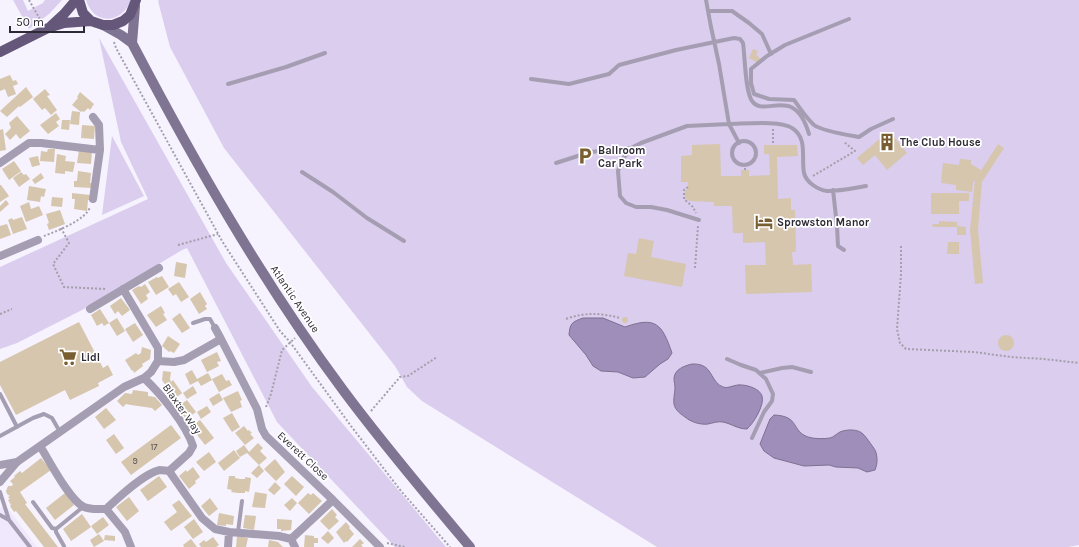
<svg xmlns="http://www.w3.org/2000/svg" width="1079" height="547" font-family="Karla,sans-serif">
<rect width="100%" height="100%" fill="#f6f2fe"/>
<path fill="#f0e8fd" d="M 5,505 L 37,547 L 0,547 L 0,508 Z"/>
<path fill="#dacdee" d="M 13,0 L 23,0 L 28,11 L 43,3 L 45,0 L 62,0 L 49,14 L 29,29 Z
M 86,0 L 131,0 C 122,24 94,26 86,0 Z
M 159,0 L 1079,0 L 1079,545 L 1068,547 L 657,547 L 422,401 L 407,387 L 395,366 L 224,148 L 170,47 L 158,1 Z
M 99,38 L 226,263 L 312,387 L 446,547 L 395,547 L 277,422 L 187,248 L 182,250 L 82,310 L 17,343 L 0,349 L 0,267 L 148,199 L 121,142 Z
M 112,136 L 144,196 L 102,215 Z"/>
<path fill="#9f8eba" stroke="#7d7092" d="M 583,318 L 603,318 L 625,327 C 656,316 662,324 672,353 L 668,359 L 660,364 L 645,377 L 633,378 L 618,372 L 601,371 L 593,366 L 586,355 L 569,335 C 570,323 572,322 583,318 Z
M 692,364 C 695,364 698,364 701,365 C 712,368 712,383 723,387 C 729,389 735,384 741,385 C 748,385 760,389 762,396 C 765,405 753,424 747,429 C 738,429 732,424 723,422 C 718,421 713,423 708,424 C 700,425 691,422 685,417 C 670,407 674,402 675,388 C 675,385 674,382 674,378 C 675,369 684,366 692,364 Z
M 774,415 C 800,416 791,431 808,437 C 814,439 824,439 830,438 C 834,437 836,434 840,432 C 847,429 858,429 863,434 C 867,438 870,443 873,447 C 878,453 878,463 875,470 L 867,472 L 858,468 L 836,467 L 829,465 L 804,466 L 774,458 L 764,451 L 760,444 L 770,419 Z"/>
<path fill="#d6c6ad" d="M 753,49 L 758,51 L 756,55 L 760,58 L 758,63 L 749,58 Z
M 10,75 L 13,81 L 16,80 L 18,84 L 13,86 L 16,94 L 8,97 L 5,89 L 0,91 L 0,79 Z
M 26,87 L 33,97 L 20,107 L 19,106 L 7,117 L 0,111 Z
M 45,89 L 50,95 L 47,96 L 57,110 L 51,115 L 45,108 L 42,110 L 33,99 Z
M 80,92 L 94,104 L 90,110 L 88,108 L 84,112 L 82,111 L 81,112 L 72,105 L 78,98 L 77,97 Z
M 72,111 L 80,112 L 79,125 L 70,124 Z
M 56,113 L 60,119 L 56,122 L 59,126 L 48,134 L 40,125 Z
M 17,116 L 30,131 L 20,139 L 16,134 L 10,140 L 5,134 L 11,128 L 9,123 Z
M 62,120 L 70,120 L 69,130 L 61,129 Z
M 82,125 L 95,126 L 94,139 L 81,138 Z
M 3,129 L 6,150 L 0,151 L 0,130 Z
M 889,131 L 907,153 L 887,170 L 875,155 L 863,165 L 857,158 Z
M 720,144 L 721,176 L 741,176 L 741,170 L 749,170 L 749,176 L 770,175 L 769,154 L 764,154 L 764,145 L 797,145 L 798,156 L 777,157 L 778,199 L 791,198 L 791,210 L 795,210 L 796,252 L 792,252 L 793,265 L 811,264 L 812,292 L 746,294 L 745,265 L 766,265 L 765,242 L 743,243 L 743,233 L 733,233 L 732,206 L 714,206 L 714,202 L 689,201 L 689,200 L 685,199 L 685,191 L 688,189 L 688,182 L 681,182 L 681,156 L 692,155 L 692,145 Z
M 998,144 L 1004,148 L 982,182 L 978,230 L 983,283 L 975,284 L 970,230 L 975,180 L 973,183 L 972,192 L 956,190 L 956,185 L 941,183 L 943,163 L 959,165 L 960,159 L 971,160 L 971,164 L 981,170 L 975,180 Z
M 48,149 L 55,149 L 54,162 L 40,161 L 41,151 L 47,152 Z
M 79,150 L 92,152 L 91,164 L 77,163 Z
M 57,154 L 66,156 L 65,161 L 75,162 L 73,172 L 65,171 L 65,174 L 55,173 Z
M 38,156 L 40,165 L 32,167 L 29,158 Z
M 14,161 L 21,171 L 9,180 L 2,169 Z
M 78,171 L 91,173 L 90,183 L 92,183 L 92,188 L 74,187 L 74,181 L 77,181 Z
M 21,172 L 24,175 L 26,174 L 30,179 L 19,187 L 13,178 Z
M 41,173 L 44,178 L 35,184 L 32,180 Z
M 0,185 L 1,185 L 9,196 L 0,202 Z
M 29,186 L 46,189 L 44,197 L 41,196 L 40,202 L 27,200 Z
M 72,193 L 90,195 L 90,200 L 88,200 L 87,211 L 74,209 L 75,199 L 72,199 Z
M 931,193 L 969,193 L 969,201 L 959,201 L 959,214 L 931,214 Z
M 52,197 L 63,198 L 62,207 L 51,206 Z
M 6,200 L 9,204 L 0,212 L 0,206 Z
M 29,202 L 31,209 L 39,206 L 43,215 L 26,222 L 20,206 Z
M 60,210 L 65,224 L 49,230 L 47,224 L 49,223 L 46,214 Z
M 22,217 L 27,229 L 13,234 L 8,220 L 12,218 L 13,220 Z
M 939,221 L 957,222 L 957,226 L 966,227 L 966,235 L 957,235 L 957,227 L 933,227 L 932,224 L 939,224 Z
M 7,224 L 11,235 L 0,239 L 0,226 Z
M 639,238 L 654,241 L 651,257 L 686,264 L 682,287 L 624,276 L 628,253 L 636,254 Z
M 948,242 L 959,242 L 959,254 L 947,254 Z
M 176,262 L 187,264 L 185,278 L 174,276 Z
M 162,276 L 169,287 L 156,295 L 148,282 L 157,277 L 158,278 Z
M 179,282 L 189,297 L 181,302 L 176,294 L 173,296 L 168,289 Z
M 145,284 L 150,292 L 146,295 L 148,299 L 141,304 L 132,290 L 139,286 L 141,287 Z
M 200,292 L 207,304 L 205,306 L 207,309 L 199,314 L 190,299 Z
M 121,298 L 130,310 L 122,316 L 118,311 L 115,314 L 110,306 Z
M 161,306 L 165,313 L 163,314 L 167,320 L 156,327 L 147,315 Z
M 100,309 L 109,323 L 104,326 L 102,323 L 97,326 L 91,315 Z
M 180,313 L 190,328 L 182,333 L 172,319 Z
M622 320a3 3 0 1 1 6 0a3 3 0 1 1-6 0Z
M 117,318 L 125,331 L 117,336 L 109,323 Z
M 79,322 L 103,368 L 108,365 L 113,375 L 98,383 L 99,386 L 70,400 L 65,390 L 16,415 L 0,385 L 0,362 Z
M 135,323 L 143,335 L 133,342 L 125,329 Z
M998 343a8 8 0 1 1 16 0a8 8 0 1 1-16 0Z
M 168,336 L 180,344 L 174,353 L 170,351 L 169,352 L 162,346 Z
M 142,347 L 151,350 L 150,359 L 142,364 L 143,366 L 134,373 L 133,370 L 132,371 L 125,360 L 136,353 L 138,355 L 141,353 Z
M 217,352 L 221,361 L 217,362 L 219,366 L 207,372 L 201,360 Z
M 192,370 L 197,379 L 208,373 L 212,380 L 201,386 L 198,381 L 190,385 L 185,374 Z
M 163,371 L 171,372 L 170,379 L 171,382 L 173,380 L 182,393 L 173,400 L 164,387 L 166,386 L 162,380 Z
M 222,374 L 226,381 L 229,380 L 232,385 L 219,392 L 212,379 Z
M 193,386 L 197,393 L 187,399 L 183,393 Z
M 133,390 L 148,392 L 148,396 L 155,397 L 162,405 L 155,411 L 152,408 L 131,405 L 126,404 L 123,407 L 117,401 L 125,393 L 132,394 Z
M 238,391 L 242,400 L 240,401 L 242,407 L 231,412 L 223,398 Z
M 219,393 L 223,400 L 213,406 L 209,399 Z
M 187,400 L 196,412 L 186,419 L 177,407 Z
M 207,406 L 211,412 L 201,419 L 197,412 Z
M 106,408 L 116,420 L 104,429 L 95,417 Z
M 232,413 L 240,427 L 232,432 L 223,418 Z
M 200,420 L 214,438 L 205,445 L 191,427 Z
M 171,425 L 181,438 L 131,475 L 121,462 Z
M 244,426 L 248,431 L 249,430 L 252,433 L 250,434 L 254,438 L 245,445 L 235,433 Z
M 114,434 L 124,448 L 116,454 L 106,440 Z
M 258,443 L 263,448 L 260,451 L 267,458 L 259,465 L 247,453 L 240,457 L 236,451 L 244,445 L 249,452 Z
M 234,450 L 240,458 L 224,471 L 218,463 Z
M 209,452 L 216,462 L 204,471 L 196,462 Z
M 41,458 L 51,470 L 20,492 L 27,503 L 25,504 L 58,547 L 44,547 L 16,511 L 14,512 L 10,506 L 11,505 L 8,500 L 10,499 L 8,497 L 10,496 L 7,494 L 6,491 L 8,486 L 12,486 L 13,484 L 10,481 L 15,477 L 14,476 L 20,471 L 22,473 Z
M 275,459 L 285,472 L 276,481 L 264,469 Z
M 259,465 L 264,471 L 257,478 L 251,473 Z
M 193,467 L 200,477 L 195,481 L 196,483 L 189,489 L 179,476 L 186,470 L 187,472 Z
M 159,476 L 167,487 L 148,501 L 140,490 Z
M 229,476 L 235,476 L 235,478 L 240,479 L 245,479 L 245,477 L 251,478 L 249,492 L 245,491 L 245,493 L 238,493 L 231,492 L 232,490 L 227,489 Z
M 292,476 L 304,487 L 296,496 L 284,484 Z
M 275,482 L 281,488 L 274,495 L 268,490 Z
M 255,492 L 267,494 L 265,508 L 252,507 Z
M 65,493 L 74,505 L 55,520 L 46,508 Z
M 308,493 L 311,495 L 313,493 L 322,501 L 309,514 L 298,503 Z
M 129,497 L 139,511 L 127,521 L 116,507 Z
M 210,498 L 218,509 L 209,516 L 201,506 Z
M 292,498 L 297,503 L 290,511 L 284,505 Z
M 179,500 L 192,516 L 171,531 L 164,522 L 177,512 L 172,505 Z
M 332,509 L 337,515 L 335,517 L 339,521 L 329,530 L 320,521 Z
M 219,513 L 234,516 L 233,525 L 226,524 L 226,526 L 217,525 Z
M 82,514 L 91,527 L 71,541 L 63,529 Z
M 245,515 L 256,516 L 254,530 L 243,528 Z
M 103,517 L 109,525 L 97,534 L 91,526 Z
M 194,519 L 203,532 L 193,539 L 184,527 Z
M 277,519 L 292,520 L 291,530 L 281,531 L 281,529 L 277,529 Z
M 346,522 L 350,527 L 349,528 L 354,534 L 347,542 L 346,541 L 344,543 L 336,532 Z
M 328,531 L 334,538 L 328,544 L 321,538 Z
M 99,534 L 104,541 L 94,547 L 90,540 Z
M 105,535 L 115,536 L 115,541 L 104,540 Z
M 305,535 L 314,536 L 314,538 L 318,538 L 318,543 L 314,543 L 314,547 L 304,547 Z
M 237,536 L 248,538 L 246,547 L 236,547 Z
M 213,537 L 219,545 L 216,547 L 201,547 L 199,544 L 204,540 L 206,542 Z
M 191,539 L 197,547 L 184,547 L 183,545 Z
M 360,539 L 364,543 L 361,545 L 363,547 L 352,547 Z
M 269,540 L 278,542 L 283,547 L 268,547 Z"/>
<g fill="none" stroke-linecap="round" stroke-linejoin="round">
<path stroke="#a39fab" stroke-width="2" stroke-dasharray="2 2" stroke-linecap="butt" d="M 29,0 L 41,21
M 114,42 L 116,48 L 222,241 L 280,331 L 290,342 L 351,426 L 401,491 L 450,547
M 773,129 L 773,145
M 745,170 L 745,165
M 813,176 L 855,151 L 844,142
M 688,187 L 684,190 L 684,199 L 693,207 L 696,213
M 61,228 L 69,243 L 53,264 L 64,287 L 106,289
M 44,236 C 57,231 86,220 90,207
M 178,245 L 218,234
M 901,246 L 901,274 L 897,329 L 900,343 L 906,349 L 974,352 L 1011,357 L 1044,359 L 1079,363
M 695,268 L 698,226
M 0,314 L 12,309
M 566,319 C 585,312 601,313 620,318
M 266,407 L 271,394 L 282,350 L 295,338
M 371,411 L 400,377 L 408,376 L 437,357
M 387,543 L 405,547"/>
<path stroke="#a59eb2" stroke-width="4" d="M 706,0 L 711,27 L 719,64 L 729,124 C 743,124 781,120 792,128 C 808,138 801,157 804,173 C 806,182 818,190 827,191 C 840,191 854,188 866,186
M 711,11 L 732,11 L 749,23 L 762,34 L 771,54
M 849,19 L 785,45 L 767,56 L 751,69 L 751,83 L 754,94 L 769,99 L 794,100 C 800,108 806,118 814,125 C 822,131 848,135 859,137 L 871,129 L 893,119
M 531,79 L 569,84 L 609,74 L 619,65 L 676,50 L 734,38 L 740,39 L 743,43 C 745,56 745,91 752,101 C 765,119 794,83 809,134
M 228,84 L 286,67 L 325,53
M732 153a12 12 0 1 1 24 0a12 12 0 1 1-24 0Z
M 631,148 L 622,160 L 618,171 L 620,196 L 626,203 L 636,207 L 651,207 L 667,210 L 699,220
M 556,163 L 590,152 L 631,148 L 641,143 L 687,126 L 729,124 L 739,143
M 302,172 L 333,192 L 367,218 L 404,241
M 833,190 L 837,226 L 838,246 L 844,250
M 193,323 L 205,319 L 210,319 L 215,328
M 727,359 L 741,365 L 756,370 L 766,379 L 773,394 L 772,401 L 764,412 L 752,438
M 760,373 L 782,368 L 792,367 L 811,372
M 0,394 L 17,427
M 0,436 L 33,418 L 44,414 L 52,418 L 60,432
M 0,492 L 9,520 L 30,547
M 33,502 L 52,528 L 56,529 L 83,507
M 0,515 L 9,520
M 56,529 L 56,532 L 64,546
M 238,532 L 242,501"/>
<path stroke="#a59eb2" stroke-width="8" d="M 0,163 L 29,143 L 41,143 L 100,150 L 99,125 L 93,117
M 93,199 L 100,150
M 0,256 L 38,240
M 123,289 L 158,348 L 158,361
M 90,309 L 159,268
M 221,339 L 257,409 L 262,429 L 266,436 L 333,500 L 380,547
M 144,378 C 161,394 186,424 193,446 L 189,453 L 169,471
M 40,446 C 49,460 70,501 84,507 C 91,510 98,509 106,509
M 0,465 L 17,462
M 169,471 L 202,518 L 215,529 L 229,532 L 279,536 L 291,539 L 295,547
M 0,482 L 17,462 L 124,387 L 144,378 L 151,372 L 158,361 L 174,362 L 184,360 L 221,339 L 215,328
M 106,509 C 118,498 144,473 160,470 C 163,470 167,471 169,471
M 106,509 L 125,532 L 131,547
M 291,539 L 333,500
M 228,547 L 229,532"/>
<path stroke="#7f7491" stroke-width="10" d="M 103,25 L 121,35 L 132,43 C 195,163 262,281 343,390 C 383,444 427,496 470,547
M 132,43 L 135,6"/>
<path stroke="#65577a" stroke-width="10" d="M 79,0 L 83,13 L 91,21
M 51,26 L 64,14 L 76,0
M 0,52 L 48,28 L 64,23 L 91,21 L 103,25 L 113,25 L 123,21 L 130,15 L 136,0"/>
</g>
<defs>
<g id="building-bare" transform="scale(1.38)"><path d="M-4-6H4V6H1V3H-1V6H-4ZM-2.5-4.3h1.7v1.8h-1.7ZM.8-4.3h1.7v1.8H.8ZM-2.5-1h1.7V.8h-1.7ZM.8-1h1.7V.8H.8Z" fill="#795e31" stroke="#fff" stroke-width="2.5" paint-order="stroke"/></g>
<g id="parking-bare" transform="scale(1.38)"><path d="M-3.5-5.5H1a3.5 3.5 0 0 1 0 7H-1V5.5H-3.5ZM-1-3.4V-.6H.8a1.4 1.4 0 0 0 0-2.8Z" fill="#795e31" stroke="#fff" stroke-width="2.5" paint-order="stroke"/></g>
<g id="hotel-bare" transform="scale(1.38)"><path d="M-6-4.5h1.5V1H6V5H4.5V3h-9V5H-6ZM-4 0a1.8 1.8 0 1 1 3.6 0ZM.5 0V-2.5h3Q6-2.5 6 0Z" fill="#795e31" stroke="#fff" stroke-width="2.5" paint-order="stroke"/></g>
<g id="supermarket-bare" transform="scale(1.38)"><path d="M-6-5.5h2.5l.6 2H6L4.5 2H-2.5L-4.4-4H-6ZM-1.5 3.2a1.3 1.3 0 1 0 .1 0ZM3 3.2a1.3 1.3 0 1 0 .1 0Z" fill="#795e31" stroke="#fff" stroke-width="2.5" paint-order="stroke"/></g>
</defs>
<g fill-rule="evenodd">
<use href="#building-bare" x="887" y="142"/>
<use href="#parking-bare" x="585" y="156"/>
<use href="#hotel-bare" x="764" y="222"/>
<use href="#supermarket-bare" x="68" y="357"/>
</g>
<g text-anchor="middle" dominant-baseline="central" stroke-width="3.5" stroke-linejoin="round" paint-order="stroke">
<g font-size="9" fill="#585153">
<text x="154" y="447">17</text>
<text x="135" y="461">9</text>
</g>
<g font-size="11" font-weight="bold" fill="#2e2a35" stroke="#fff" text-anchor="start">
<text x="900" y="142">The Club House</text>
<text x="598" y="150">Ballroom<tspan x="598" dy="13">Car Park</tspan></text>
<text x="777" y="222">Sprowston Manor</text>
<text x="81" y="357">Lidl</text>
</g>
<g font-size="11" fill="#2e2a35" stroke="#fff">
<text transform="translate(295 299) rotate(56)">Atlantic Avenue</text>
<text transform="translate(182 409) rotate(55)">Blaxter Way</text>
<text transform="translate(303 456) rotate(43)">Everett Close</text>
</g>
</g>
<path d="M10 26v6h74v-6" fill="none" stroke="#2e2a35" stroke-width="2"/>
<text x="16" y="26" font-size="12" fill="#2e2a35" stroke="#ffffff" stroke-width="3" paint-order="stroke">50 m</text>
</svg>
